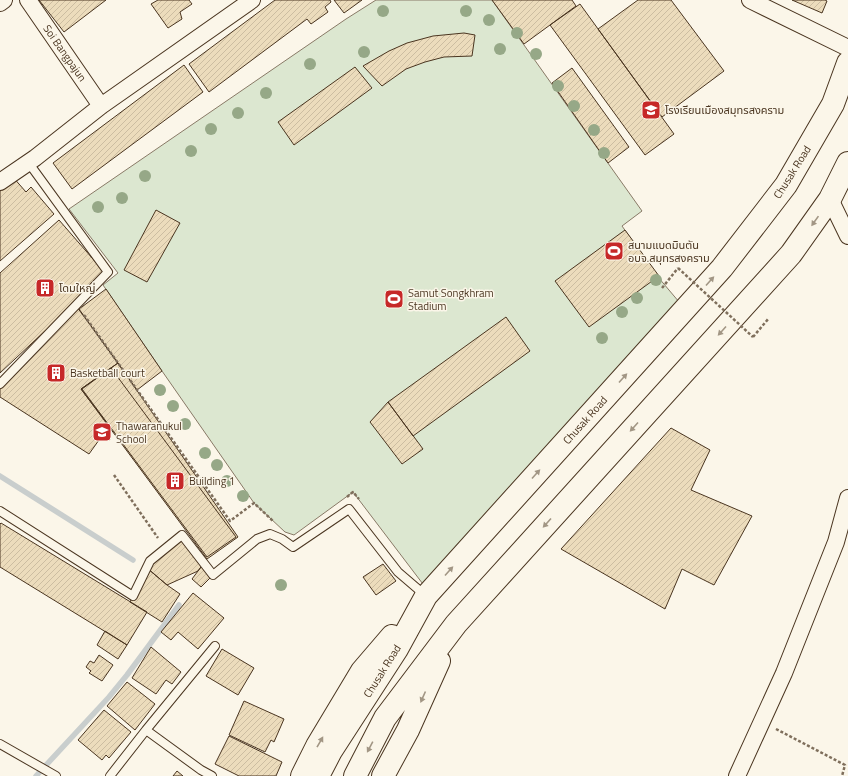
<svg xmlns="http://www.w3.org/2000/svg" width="848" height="776" font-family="'Titillium Web','Noto Sans Thai',sans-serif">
<defs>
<pattern id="building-hatch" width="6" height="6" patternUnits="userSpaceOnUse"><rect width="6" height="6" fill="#ecdcbc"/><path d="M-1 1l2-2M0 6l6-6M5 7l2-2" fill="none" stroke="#ccbda1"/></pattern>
</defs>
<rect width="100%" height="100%" fill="#fbf6e9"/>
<path fill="#dce7d0" stroke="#887966" d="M 376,0 L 492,0 L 642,211 L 622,226 L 658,277 L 685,309 L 429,592 L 353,492 L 294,535 L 285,532 L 254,503 L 162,371 L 103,285 L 118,273 L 69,209 L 346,19 Z"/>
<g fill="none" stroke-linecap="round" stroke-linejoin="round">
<path stroke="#c9cecd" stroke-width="5.5" d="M 0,476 L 133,560
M 36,776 L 109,697 L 127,675 L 179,605"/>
</g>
<path fill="url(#building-hatch)" stroke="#4a3520" d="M 39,0 L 106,0 L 64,32 Z
M 158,0 L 189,0 L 192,4 L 180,12 L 182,19 L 168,28 L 151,4 Z
M 275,0 L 330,0 L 331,2 L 325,7 L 328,12 L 311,24 L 307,19 L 209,92 L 189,64 Z
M 334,0 L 362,0 L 344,13 Z
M 492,0 L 572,0 L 576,6 L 524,44 Z
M 638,0 L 671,0 L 724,71 L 662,117 L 598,29 Z
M 792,0 L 825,0 L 827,1 L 822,13 Z
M 580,4 L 674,134 L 645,155 L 550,25 Z
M 464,33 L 475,35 L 472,56 L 444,57 L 425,62 L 406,69 L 382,86 L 363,66 L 389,51 L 407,43 L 433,36 Z
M 184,65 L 203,92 L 72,189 L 53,163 Z
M 355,67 L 372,88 L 294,145 L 278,122 Z
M 572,68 L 629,147 L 608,163 L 552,83 Z
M 12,176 L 26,192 L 31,187 L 54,214 L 0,261 L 0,186 Z
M 156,210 L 180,223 L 147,282 L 124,270 Z
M 59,220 L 106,274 L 0,373 L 0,273 Z
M 625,230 L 659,276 L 589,327 L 555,281 Z
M 106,289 L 162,371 L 137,390 L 79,309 Z
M 74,303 L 118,363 L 81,389 L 109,426 L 89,454 L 0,397 L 0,384 Z
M 506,317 L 530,351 L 413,436 L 388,402 Z
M 118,363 L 238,537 L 207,559 L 81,389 Z
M 111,368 L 236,537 L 207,557 L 82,389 Z
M 388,402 L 423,449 L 402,464 L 370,422 Z
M 671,428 L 710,450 L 691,490 L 752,516 L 714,585 L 682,569 L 665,609 L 561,549 Z
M 1,523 L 147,612 L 127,645 L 0,567 L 0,524 Z
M 182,535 L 204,563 L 198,571 L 167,585 L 147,568 Z
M 204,563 L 213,575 L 201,587 L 192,579 Z
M 383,564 L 396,581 L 376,595 L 363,577 Z
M 147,568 L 167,585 L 180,594 L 162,622 L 130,602 Z
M 193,593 L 224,618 L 198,649 L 178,632 L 171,640 L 161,632 Z
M 105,631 L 127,645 L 118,659 L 97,645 Z
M 151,647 L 181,672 L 172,684 L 166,680 L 156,694 L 132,678 Z
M 222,649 L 254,668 L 238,695 L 206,676 Z
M 99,655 L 113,665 L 102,681 L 89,673 L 91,671 L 86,667 L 90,661 L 94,663 Z
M 127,682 L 155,704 L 135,730 L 107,706 Z
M 244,701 L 284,719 L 274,742 L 271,740 L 265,752 L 229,735 Z
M 104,710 L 131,732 L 109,758 L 106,755 L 102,760 L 78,740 Z
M 229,736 L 282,762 L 276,776 L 239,776 L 215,764 Z
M 177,771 L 183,776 L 173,776 Z"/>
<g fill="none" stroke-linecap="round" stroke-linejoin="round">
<g stroke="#4a3520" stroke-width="10">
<path id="lane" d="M 0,384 L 108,272 L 28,162
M 0,511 L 133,596 L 150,561 L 182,535 L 213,575 L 257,539 L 270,534 L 282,539 L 293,547 L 349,509 L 398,572 L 426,596
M 146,730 L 201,770 L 212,776
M 0,744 L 56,776
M 110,776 L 146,730 L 215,646"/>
</g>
<g stroke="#4a3520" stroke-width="18">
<path id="street" d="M 28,0 L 101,106
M 750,0 L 848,48
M 0,3 L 4,0
M 0,182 L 35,158 L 101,106 L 252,0
M 830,199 L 848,236
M 737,776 L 784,673 L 836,542 L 848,498"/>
</g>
<g stroke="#4a3520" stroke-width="24">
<path id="primary" d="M 302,776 L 317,746 L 362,671 L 392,636
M 318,776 L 331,751 L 397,649 L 426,596 L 722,268 L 786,185 L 833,104 L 848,63
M 355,776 L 385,718 L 456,624 L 791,254 L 830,199 L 848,163
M 383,776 L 408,730 L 439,661"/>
</g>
<path stroke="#7f6f5c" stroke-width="2.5" stroke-dasharray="3 2" stroke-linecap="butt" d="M 662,288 L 678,268
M 84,315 L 230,521 L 254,503 L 273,521
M 753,337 L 769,318
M 114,475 L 158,538
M 347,497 L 353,492 L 359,499
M 776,729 L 845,765 L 842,776"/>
<use href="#lane" stroke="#fbf6e9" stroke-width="8"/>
<use href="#street" stroke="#fbf6e9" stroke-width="16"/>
<use href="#primary" stroke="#fbf6e9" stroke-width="22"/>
<path stroke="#7f6f5c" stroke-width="2.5" stroke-dasharray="3 2" stroke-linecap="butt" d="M 678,268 L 753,337"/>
</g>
<g fill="#96a887">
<circle cx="383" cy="11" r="6"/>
<circle cx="466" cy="11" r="6"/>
<circle cx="489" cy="20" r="6"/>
<circle cx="517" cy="33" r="6"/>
<circle cx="500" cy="49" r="6"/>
<circle cx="364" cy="52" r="6"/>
<circle cx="536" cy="54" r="6"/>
<circle cx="310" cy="64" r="6"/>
<circle cx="558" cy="86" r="6"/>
<circle cx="266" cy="93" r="6"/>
<circle cx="574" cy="106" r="6"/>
<circle cx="238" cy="113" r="6"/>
<circle cx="211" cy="129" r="6"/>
<circle cx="594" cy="130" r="6"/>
<circle cx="191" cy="151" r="6"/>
<circle cx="604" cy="153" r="6"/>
<circle cx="145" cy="176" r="6"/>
<circle cx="122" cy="198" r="6"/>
<circle cx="98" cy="207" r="6"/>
<circle cx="656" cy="280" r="6"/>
<circle cx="637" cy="298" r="6"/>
<circle cx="622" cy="312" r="6"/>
<circle cx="602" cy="338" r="6"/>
<circle cx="160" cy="390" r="6"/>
<circle cx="173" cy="406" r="6"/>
<circle cx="185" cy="424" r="6"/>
<circle cx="205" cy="453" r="6"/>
<circle cx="217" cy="465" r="6"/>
<circle cx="227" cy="481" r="6"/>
<circle cx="243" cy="496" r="6"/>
<circle cx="281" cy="585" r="6"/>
</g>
<defs><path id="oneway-solid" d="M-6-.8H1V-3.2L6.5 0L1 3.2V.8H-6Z"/></defs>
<g fill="#a29684">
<use href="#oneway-solid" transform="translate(815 221) rotate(125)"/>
<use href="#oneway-solid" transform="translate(710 281) rotate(-48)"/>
<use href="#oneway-solid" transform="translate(722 331) rotate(132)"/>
<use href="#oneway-solid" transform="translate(623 378) rotate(-48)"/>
<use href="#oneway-solid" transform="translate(634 427) rotate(132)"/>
<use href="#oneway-solid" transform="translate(536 474) rotate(-48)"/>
<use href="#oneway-solid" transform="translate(547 523) rotate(132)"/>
<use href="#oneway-solid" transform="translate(449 571) rotate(-48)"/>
<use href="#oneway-solid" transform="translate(423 697) rotate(114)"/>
<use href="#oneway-solid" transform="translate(320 742) rotate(-60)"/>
<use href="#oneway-solid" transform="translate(370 747) rotate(118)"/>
</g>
<defs>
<g id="school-square" transform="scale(1)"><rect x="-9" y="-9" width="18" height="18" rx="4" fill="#c62828" stroke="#fbf6e9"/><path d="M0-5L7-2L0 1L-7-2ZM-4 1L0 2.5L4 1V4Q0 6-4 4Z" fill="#fff"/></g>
<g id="stadium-square" transform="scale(1)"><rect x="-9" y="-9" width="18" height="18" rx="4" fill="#c62828" stroke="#fbf6e9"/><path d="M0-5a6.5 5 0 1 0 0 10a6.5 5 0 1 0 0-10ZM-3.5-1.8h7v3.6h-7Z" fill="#fff"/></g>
<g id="building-square" transform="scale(1)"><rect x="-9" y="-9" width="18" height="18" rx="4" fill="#c62828" stroke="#fbf6e9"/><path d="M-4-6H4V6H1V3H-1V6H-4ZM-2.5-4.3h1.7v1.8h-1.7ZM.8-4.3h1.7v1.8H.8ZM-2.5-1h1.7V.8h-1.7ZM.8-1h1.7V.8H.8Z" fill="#fff"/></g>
</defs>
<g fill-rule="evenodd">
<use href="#school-square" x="651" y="110"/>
<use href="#stadium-square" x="614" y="251"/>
<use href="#building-square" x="45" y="288"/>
<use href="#stadium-square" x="394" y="299"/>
<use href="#building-square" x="56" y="373"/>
<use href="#school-square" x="102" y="432"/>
<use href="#building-square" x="175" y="481"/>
</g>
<g text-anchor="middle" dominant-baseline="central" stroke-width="3" stroke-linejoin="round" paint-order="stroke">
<g font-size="11" fill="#4a3520" stroke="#fbf6e9">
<text transform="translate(65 53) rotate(55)">Soi Bangpajun</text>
<text transform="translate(792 172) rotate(-58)">Chusak Road</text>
<text transform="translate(585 420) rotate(-48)">Chusak Road</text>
<text transform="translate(382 671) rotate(-58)">Chusak Road</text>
</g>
<g font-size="11" fill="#4a3520" stroke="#fbf6e9" text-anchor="start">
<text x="665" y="110">โรงเรียนเมืองสมุทรสงคราม</text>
<text x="628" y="245">สนามแบดมินตัน<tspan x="628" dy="13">อบจ.สมุทรสงคราม</tspan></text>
<text x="59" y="288">โดมใหญ่</text>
<text x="408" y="293">Samut Songkhram<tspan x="408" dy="13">Stadium</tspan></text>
<text x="70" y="373">Basketball court</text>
<text x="116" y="426">Thawaranukul<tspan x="116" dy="13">School</tspan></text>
<text x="189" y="481">Building 1</text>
</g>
</g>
</svg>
